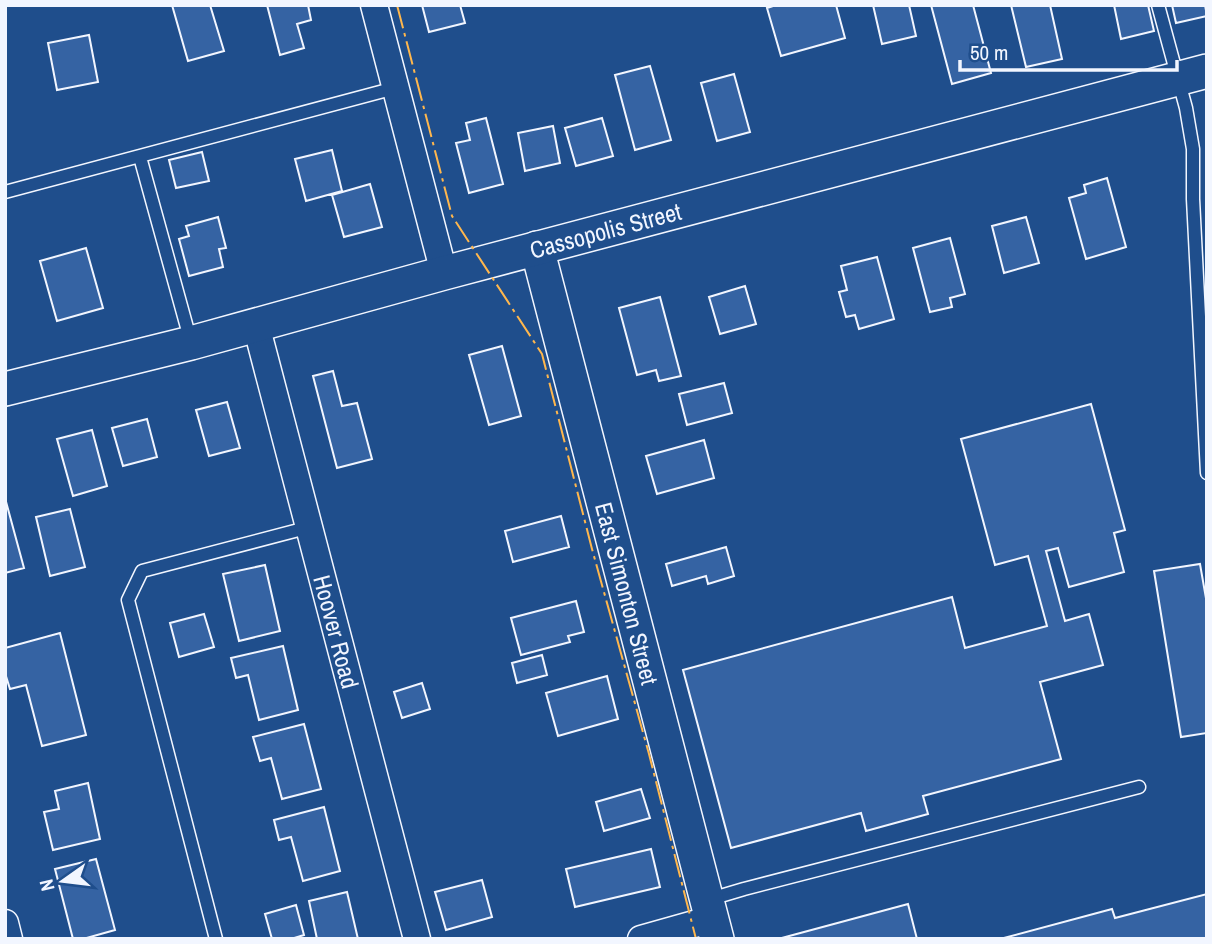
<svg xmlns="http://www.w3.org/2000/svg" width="1212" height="944" font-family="'Archivo Narrow',sans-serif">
<rect width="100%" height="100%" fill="#1f4e8c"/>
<path fill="#3563a3" stroke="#f2f6ff" stroke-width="2" d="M 172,5 L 210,5 L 224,51 L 188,61 Z
M 267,5 L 308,5 L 311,20 L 297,24 L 304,48 L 280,55 Z
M 422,5 L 460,5 L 465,23 L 429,32 Z
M 776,5 L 836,5 L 845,38 L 781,56 L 767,8 Z
M 873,5 L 909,5 L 916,36 L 882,44 Z
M 931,5 L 973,5 L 991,73 L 952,84 Z
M 1011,5 L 1050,5 L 1062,59 L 1026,67 Z
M 1114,5 L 1148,5 L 1154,31 L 1121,39 Z
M 1172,5 L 1205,5 L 1207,16 L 1176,23 Z
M 89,35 L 98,82 L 57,90 L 48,43 Z
M 650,66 L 671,140 L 635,150 L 615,75 Z
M 734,74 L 750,132 L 717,141 L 701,83 Z
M 486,118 L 503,184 L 469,193 L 456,143 L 470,140 L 466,123 Z
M 602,118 L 613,156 L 576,166 L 565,128 Z
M 553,126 L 560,163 L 525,171 L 518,133 Z
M 332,150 L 342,191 L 306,201 L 295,159 Z
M 202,152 L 209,181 L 176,188 L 169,160 Z
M 1107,178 L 1126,247 L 1086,259 L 1069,198 L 1086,193 L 1084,185 Z
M 370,184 L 382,227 L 344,237 L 332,195 Z
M 218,217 L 226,248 L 219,249 L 223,267 L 189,276 L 179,239 L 189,236 L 186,226 Z
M 1026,217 L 1039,263 L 1004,273 L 992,226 Z
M 950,238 L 965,294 L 950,298 L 952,307 L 930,312 L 913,248 Z
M 86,248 L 103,308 L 57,321 L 40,261 Z
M 877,257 L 894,319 L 859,329 L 855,315 L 846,317 L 839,292 L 847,290 L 841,266 Z
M 745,286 L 756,324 L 720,334 L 709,297 Z
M 660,297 L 681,376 L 659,381 L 656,370 L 637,375 L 619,308 Z
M 502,346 L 521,416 L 489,425 L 469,355 Z
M 333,371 L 342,406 L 357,403 L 372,459 L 337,468 L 313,376 Z
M 724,383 L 732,413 L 687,425 L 679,394 Z
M 227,402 L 240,448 L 209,456 L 196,410 Z
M 1091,404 L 1125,530 L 1114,533 L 1124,572 L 1069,587 L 1058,548 L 1046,551 L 1065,621 L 1089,614 L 1103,665 L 1040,682 L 1061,759 L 923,796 L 928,814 L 866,831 L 861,813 L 731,848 L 683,670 L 952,597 L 965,648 L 1047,626 L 1028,556 L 995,565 L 961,439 Z
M 147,419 L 157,457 L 123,466 L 112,428 Z
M 92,430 L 107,486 L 73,496 L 57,439 Z
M 704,440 L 714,478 L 657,494 L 646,456 Z
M 5,498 L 24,568 L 5,573 Z
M 70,509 L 85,567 L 50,576 L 36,517 Z
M 561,516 L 569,547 L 513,562 L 505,531 Z
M 726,547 L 734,576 L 708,584 L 706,576 L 672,586 L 666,564 Z
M 1200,564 L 1207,604 L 1207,733 L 1181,737 L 1154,571 Z
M 265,565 L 280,631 L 239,641 L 223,574 Z
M 576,601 L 584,632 L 568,636 L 570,642 L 521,655 L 511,618 Z
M 204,614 L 214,647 L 179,657 L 170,623 Z
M 60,633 L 86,735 L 42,746 L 26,685 L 10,689 L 5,673 L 5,648 Z
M 283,646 L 298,710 L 259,720 L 248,675 L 236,678 L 231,658 Z
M 542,655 L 547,675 L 517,683 L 512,663 Z
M 607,676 L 618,719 L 558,736 L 546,693 Z
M 422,683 L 430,709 L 402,718 L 394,692 Z
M 304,724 L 321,789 L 282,799 L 271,758 L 260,761 L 253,737 Z
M 88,783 L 100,839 L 53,850 L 44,812 L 59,809 L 55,791 Z
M 641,789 L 650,818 L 604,831 L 596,802 Z
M 324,807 L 340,871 L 303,881 L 291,837 L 279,840 L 274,820 Z
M 651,849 L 660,887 L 575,907 L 566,869 Z
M 96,859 L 115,930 L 83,939 L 73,939 L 55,869 Z
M 482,880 L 492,917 L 446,930 L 435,892 Z
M 347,892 L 358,939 L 317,939 L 309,901 Z
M 1207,894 L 1207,939 L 1000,939 L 1112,909 L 1115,918 Z
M 908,904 L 917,939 L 778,939 Z
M 296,905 L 304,935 L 291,939 L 272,939 L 265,914 Z"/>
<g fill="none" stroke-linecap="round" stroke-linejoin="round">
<g stroke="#f2f6ff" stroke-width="15">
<path id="service" d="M 1158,5 L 1186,108 L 1193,149 L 1193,199 L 1207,473
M 140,157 L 191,342
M 5,192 L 395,88
M 707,900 L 744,889 L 1139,787
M 216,939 L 128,600 L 142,571 L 310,527"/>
</g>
<g stroke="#f2f6ff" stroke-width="29">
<g id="minor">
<path d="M 374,5 L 444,273"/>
<path id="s1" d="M 256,325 L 417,939"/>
<path d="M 5,923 L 9,939"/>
<path d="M 641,939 L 712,919"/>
</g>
</g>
<g stroke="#f2f6ff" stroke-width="36">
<g id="tertiary">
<path id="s2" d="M 537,248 L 717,939"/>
<path id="s3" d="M 5,389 L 191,343 L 444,273 L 1207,71"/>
</g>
</g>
<use href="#service" stroke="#1f4e8c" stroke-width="12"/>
<use href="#minor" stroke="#1f4e8c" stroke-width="26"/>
<use href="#tertiary" stroke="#1f4e8c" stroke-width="33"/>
<path stroke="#ffb74d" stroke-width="2" stroke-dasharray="24 5 3.5 5" stroke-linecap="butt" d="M 397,5 L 452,216 L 542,354 L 592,549 L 649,754 L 696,939"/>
</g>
<g text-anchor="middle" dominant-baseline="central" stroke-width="5" stroke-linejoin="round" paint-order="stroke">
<g font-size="24" fill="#f2f6ff" stroke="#1f4e8c">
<text stroke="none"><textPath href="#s3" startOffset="621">Cassopolis Street</textPath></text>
<text stroke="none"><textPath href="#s2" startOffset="357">East Simonton Street</textPath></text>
<text stroke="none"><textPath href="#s1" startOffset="317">Hoover Road</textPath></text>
</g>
</g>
<rect width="1212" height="944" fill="none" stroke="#f2f6ff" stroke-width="14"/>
<g transform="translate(63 881) rotate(256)" stroke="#1f4e8c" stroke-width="5" paint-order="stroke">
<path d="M0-5L12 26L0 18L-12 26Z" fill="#f2f6ff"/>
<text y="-10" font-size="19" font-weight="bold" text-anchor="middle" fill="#f2f6ff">N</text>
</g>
<path d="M960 60v10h217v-10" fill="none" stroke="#f2f6ff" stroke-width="3.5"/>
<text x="970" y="60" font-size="21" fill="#f2f6ff" stroke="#1f4e8c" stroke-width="5" paint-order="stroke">50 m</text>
</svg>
